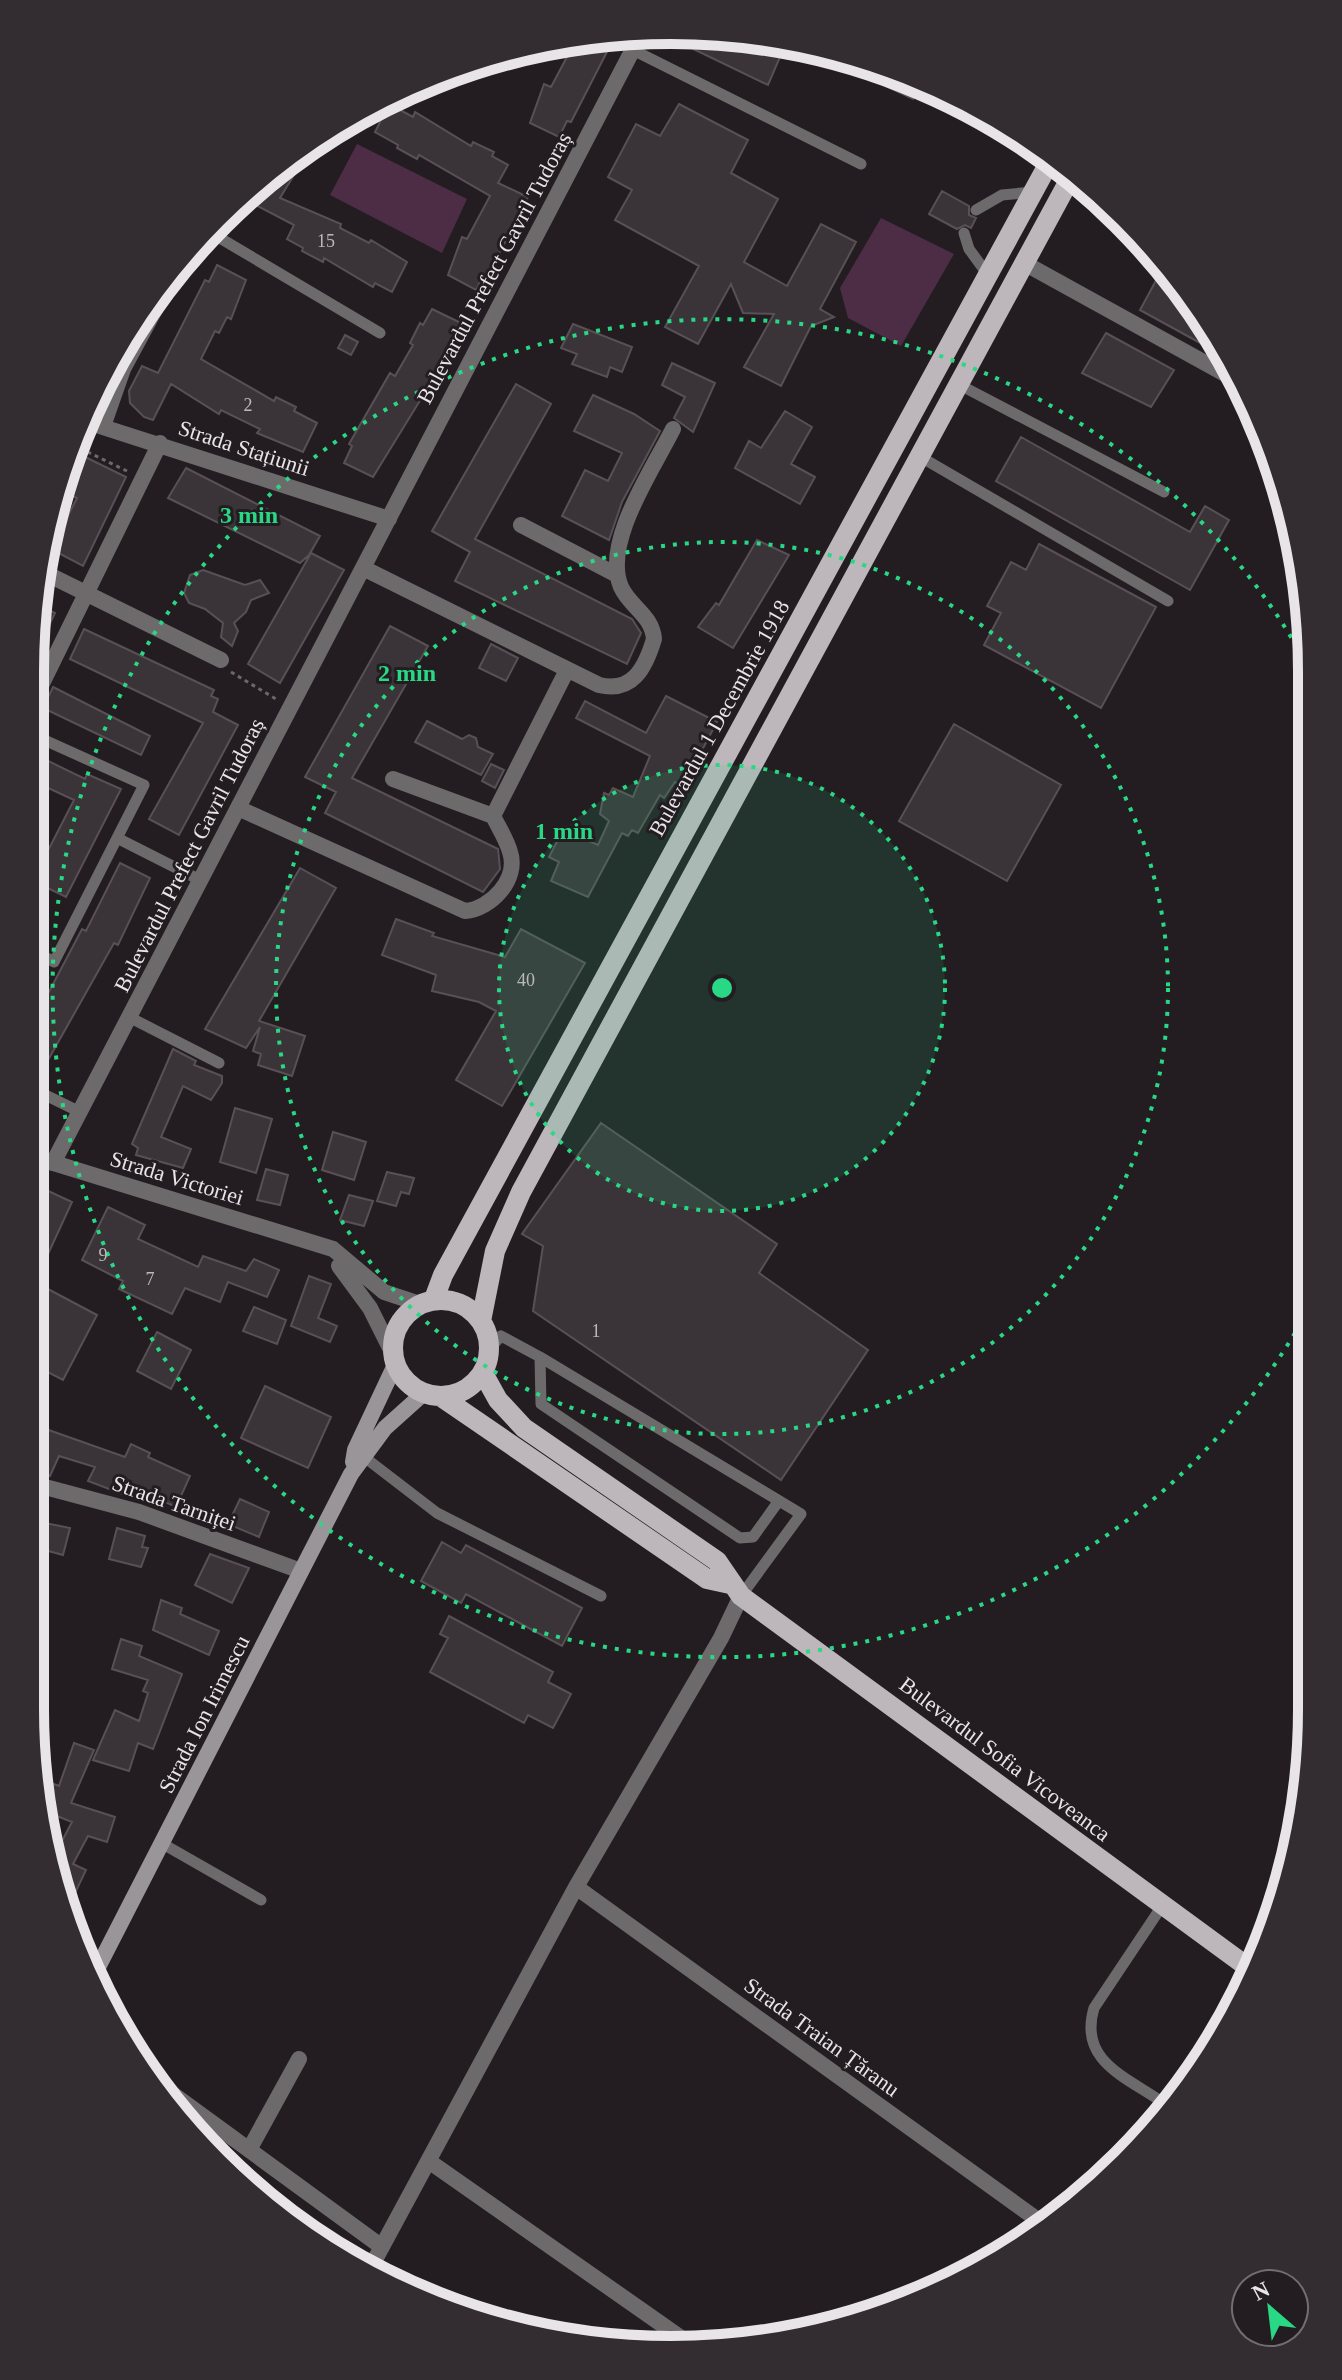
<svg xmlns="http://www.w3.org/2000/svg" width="1342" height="2380" font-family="Georgia,serif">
<rect width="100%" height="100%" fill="#231d22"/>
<path fill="#4c2d45" d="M 357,144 L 467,199 L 442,253 L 330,195 Z
M 881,218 L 954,254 L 901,346 L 848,318 L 840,288 Z
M 31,967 L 50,977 L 31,1011 Z"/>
<path fill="#3a3338" stroke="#585055" stroke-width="2" d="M 691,33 L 754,36 L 783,50 L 768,85 L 685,45 Z
M 596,37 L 611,44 L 571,122 L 567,121 L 559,137 L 530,123 L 544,84 L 551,87 L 576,40 Z
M 830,53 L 877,64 L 920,83 L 913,99 L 828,59 Z
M 389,104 L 413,117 L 415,112 L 471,146 L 473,142 L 494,152 L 492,156 L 508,165 L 498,183 L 528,197 L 488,276 L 484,274 L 476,290 L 448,275 L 462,237 L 467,239 L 490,196 L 419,155 L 417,159 L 397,148 L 398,145 L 375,132 Z
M 679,104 L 748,140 L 731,173 L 778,199 L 744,262 L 787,286 L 821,224 L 856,242 L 820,309 L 834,317 L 811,326 L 781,386 L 744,367 L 774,314 L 743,313 L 731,284 L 698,344 L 665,327 L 699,266 L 615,220 L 632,190 L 608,177 L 636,124 L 660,136 Z
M 314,142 L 280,198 L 341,224 L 340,228 L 369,243 L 371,240 L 407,262 L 392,292 L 375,283 L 373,287 L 324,258 L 323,262 L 302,251 L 303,248 L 287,239 L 294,225 L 242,198 L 281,162 Z
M 942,191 L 969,206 L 969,215 L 976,218 L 971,228 L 965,225 L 957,229 L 929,214 Z
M 217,265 L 246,280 L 231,319 L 227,317 L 219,333 L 215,331 L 201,359 L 274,401 L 276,397 L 296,407 L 294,411 L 317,423 L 303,452 L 257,433 L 260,429 L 221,410 L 219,414 L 171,384 L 153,420 L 144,417 L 130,403 L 129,391 L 142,366 L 158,373 L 205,280 L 209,282 Z
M 1160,273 L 1176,281 L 1204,315 L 1224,356 L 1140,310 Z
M 432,309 L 461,323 L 452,340 L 456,342 L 373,477 L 344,463 L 352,446 L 349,444 L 390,373 L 395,376 L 413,345 L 410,343 L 420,323 L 423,325 Z
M 573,324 L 632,347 L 622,372 L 610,367 L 607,377 L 572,364 L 577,354 L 561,348 Z
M 1106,333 L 1174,370 L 1151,407 L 1082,373 Z
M 345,335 L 358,342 L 351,355 L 338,348 Z
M 672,363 L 715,383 L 693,432 L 674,418 L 685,397 L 662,385 Z
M 516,384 L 551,404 L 475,539 L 632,619 L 641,633 L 627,664 L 455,581 L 470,552 L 432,531 Z
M 593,395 L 634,414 L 660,431 L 622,502 L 609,540 L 562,516 L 585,470 L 608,481 L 622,453 L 574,431 Z
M 785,411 L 812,427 L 791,464 L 815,477 L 800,504 L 735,468 L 749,441 L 761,448 Z
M 1021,437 L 1190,532 L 1205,506 L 1229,520 L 1190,590 L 996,481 Z
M 71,450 L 126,477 L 83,566 L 51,549 L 77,498 L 59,490 Z
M 186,468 L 320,536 L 309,555 L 300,563 L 168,498 Z
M 757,540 L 789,555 L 733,648 L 698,627 L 716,603 L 719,605 Z
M 1039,544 L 1156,607 L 1101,708 L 984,645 L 1001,613 L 987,606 L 1011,562 L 1026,570 Z
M 311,553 L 344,570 L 280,683 L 248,664 Z
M 203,570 L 245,585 L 260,580 L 269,593 L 251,600 L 246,612 L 234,623 L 238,631 L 232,646 L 221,637 L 223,623 L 205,609 L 189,603 L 184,593 L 190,575 Z
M 36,604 L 55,613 L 31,664 L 31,630 Z
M 390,626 L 428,646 L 352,778 L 498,849 L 500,869 L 483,892 L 325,813 L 336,792 L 305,777 Z
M 84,629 L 214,690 L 211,696 L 218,699 L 213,712 L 238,725 L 179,835 L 149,819 L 203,723 L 70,659 Z
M 491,644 L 518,658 L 506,681 L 479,668 Z
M 53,687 L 150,736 L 141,755 L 43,708 Z
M 666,696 L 717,722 L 683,786 L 675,782 L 664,798 L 660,795 L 638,833 L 632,830 L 628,836 L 622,833 L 588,897 L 551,881 L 559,862 L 549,857 L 563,830 L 598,845 L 609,821 L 600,814 L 604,793 L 609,795 L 613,788 L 633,797 L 650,756 L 576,718 L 585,701 L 646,733 Z
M 427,721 L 462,739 L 469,735 L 476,738 L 478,747 L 493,754 L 481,775 L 415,742 Z
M 954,724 L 1061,785 L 1007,881 L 899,821 Z
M 40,757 L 85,779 L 87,774 L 121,789 L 66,897 L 31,880 L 31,862 L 40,866 L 74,800 L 31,780 Z
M 491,764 L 504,770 L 495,788 L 482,781 Z
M 120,863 L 150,878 L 118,945 L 114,943 L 47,1062 L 31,1053 L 31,1026 L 82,929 L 86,931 Z
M 300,868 L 336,888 L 259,1021 L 305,1036 L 292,1076 L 258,1065 L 261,1054 L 253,1051 L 260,1027 L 246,1048 L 205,1029 Z
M 396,919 L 434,933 L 432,936 L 505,957 L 521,929 L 585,963 L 502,1106 L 456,1080 L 496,1011 L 479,1002 L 432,991 L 436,975 L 382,955 Z
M 173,1049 L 196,1061 L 194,1065 L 222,1076 L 222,1083 L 211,1100 L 183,1086 L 161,1137 L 191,1149 L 183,1168 L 136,1155 L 138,1148 L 132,1144 Z
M 235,1108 L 272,1119 L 256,1173 L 220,1162 Z
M 601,1123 L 777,1244 L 759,1273 L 868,1350 L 781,1480 L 533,1311 L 543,1246 L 522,1234 Z
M 333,1132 L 366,1142 L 354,1180 L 322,1170 Z
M 266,1169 L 288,1175 L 280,1205 L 257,1200 Z
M 387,1172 L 414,1178 L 409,1194 L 401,1192 L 396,1206 L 377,1201 Z
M 31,1183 L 72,1202 L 31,1291 Z
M 349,1195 L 373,1201 L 364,1226 L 340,1220 Z
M 108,1207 L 145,1225 L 138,1239 L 198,1267 L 203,1256 L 246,1271 L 254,1259 L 279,1270 L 267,1297 L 228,1282 L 220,1302 L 185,1288 L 172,1314 L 119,1289 L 123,1281 L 82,1260 Z
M 309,1276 L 331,1284 L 318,1318 L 337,1326 L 330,1342 L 291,1326 Z
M 46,1288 L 97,1315 L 63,1380 L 30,1363 L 30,1317 Z
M 254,1307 L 286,1320 L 277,1344 L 243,1331 Z
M 157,1332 L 191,1350 L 171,1389 L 137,1371 Z
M 265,1386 L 331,1417 L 308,1468 L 241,1438 Z
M 43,1428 L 125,1457 L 131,1444 L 150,1453 L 148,1457 L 190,1476 L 176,1507 L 132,1487 L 122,1494 L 88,1481 L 95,1467 L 59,1456 L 50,1476 L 30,1469 L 30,1454 Z
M 240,1499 L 269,1512 L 259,1537 L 228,1524 Z
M 30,1520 L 70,1528 L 63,1555 L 30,1546 Z
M 117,1528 L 145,1536 L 142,1547 L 148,1548 L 141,1567 L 109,1559 Z
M 442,1542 L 461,1553 L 466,1545 L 582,1608 L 562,1646 L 466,1594 L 461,1603 L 421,1581 Z
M 210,1554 L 249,1568 L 232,1603 L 195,1585 Z
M 161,1600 L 182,1608 L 180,1614 L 219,1631 L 209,1655 L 153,1630 Z
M 449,1616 L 553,1672 L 548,1682 L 571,1694 L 553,1728 L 528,1715 L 524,1723 L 430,1672 L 448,1638 L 440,1634 Z
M 121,1639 L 142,1646 L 139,1656 L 182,1674 L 153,1749 L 138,1743 L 129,1771 L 93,1760 L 115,1710 L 139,1721 L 148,1693 L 143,1691 L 148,1680 L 112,1669 Z
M 74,1743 L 94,1750 L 71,1803 L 115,1817 L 107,1842 L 88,1836 L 73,1864 L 86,1870 L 76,1891 L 59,1882 L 54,1856 L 72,1822 L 47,1812 L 46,1805 L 54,1784 L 59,1786 Z"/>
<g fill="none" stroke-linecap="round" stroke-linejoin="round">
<path stroke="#6c676b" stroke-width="3" stroke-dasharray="4 4" stroke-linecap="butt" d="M 73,445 L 127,471
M 231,672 L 276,699
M 31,1005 L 46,976"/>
<path stroke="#6d6a6c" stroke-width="11" d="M 633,50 L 861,164
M 976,210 L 1002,195 L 1033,192
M 208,231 L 380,333
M 964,233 L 969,249 L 988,275
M 958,384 L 1164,492
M 919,456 L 1168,601
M 117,838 L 200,880
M 31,949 L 54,962 L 144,785 L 31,734
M 129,1017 L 219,1063
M 31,1088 L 80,1112
M 490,1348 L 501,1336 L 540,1357 L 541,1404 L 740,1538 L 753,1537 L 778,1502
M 540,1357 L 801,1514 L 741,1596
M 359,1453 L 437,1513 L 601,1596
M 163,1844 L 261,1900
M 1162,1906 L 1094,2008 C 1078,2062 1127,2077 1165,2104"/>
<path stroke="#6d6a6c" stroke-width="16" d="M 1024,263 L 1236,380
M 84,421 L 389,519
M 103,426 L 123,369 L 186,252
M 521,525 L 617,575
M 363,568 L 599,685 C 632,693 645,669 654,639 C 652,615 630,607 621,587 C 602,543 653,469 673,429
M 43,572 L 221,660
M 31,706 L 160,443
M 238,808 L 465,911 C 491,909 519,879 510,852 C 507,840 499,828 493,816 L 393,779
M 493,816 L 567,670
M 53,1163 L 642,32
M 30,1483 L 139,1512 L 301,1571
M 576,1887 L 1042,2223
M 152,2079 L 382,2247
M 249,2150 L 299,2059
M 430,2162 L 694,2347
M 371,2267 L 576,1887 L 721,1638 L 741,1596"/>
<path stroke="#6d6a6c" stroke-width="16" d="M 31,1156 L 333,1249 L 384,1292 L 420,1304
M 339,1266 L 370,1308 L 392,1352"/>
<path stroke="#9a9599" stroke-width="16" d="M 353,1462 L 355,1450 L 395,1365
M 95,1973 L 351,1474 L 385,1428 L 424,1393"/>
<path stroke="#bdb6bb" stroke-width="20" d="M 434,1299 L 443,1275 L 1050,161
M393 1348a48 48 0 1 1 96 0a48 48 0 1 1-96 0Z
M 481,1321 L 495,1251 L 521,1192 L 1071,177
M 483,1373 L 498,1400 L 524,1428 L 717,1561 L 741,1596 L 1253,1971
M 440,1396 L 707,1579 L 730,1584"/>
</g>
<circle cx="722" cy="988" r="223" fill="#29d885" fill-opacity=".12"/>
<g fill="none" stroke="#29d885" stroke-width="4" stroke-dasharray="4 8">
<circle cx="722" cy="988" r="223"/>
<circle cx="722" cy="988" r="446"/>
<path d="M1307 1312A669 669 0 1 1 1304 659"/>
</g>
<g text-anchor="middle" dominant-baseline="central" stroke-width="6" stroke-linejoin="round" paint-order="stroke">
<g font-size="18" fill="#bcb8bb">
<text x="326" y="241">15</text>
<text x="248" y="405">2</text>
<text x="526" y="980">40</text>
<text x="103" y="1255">9</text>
<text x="150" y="1279">7</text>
<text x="596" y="1331">1</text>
</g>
<g font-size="22" fill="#e8e4e7" stroke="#231d22">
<text transform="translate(494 268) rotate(-62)">Bulevardul Prefect Gavril Tudoraș</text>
<text transform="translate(244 448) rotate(18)">Strada Stațiunii</text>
<text transform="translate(719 718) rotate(-61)">Bulevardul 1 Decembrie 1918</text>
<text transform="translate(189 855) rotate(-63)">Bulevardul Prefect Gavril Tudoraș</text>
<text transform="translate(177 1178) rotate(17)">Strada Victoriei</text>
<text transform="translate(174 1503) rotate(19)">Strada Tarniței</text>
<text transform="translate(204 1714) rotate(-63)">Strada Ion Irimescu</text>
<text transform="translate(1005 1759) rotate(37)">Bulevardul Sofia Vicoveanca</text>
<text transform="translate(822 2037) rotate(36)">Strada Traian Țăranu</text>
</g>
</g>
<path d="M0 0H1342V2380H0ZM671 44H671A627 627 0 0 1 1298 671V1709A627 627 0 0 1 671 2336H671A627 627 0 0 1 44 1709V671A627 627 0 0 1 671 44Z" fill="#332d32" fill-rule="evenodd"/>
<path fill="none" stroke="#e8e4e7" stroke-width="10" d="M671 44H671A627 627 0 0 1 1298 671V1709A627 627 0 0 1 671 2336H671A627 627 0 0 1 44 1709V671A627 627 0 0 1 671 44Z"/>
<circle cx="722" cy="988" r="12" fill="#29d885" stroke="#231d22" stroke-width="4"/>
<g font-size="24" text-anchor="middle" font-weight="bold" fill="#29d885" stroke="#231d22" stroke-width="6" stroke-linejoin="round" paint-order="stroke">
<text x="249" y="523">3 min</text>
<text x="407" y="681">2 min</text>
<text x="564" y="839">1 min</text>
</g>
<g transform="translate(1270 2308) rotate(332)"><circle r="38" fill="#231d22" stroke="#726d71" stroke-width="2"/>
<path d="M0-6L14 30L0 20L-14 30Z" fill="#29d885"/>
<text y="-12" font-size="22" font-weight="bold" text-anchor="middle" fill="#e8e4e7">N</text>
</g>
</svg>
